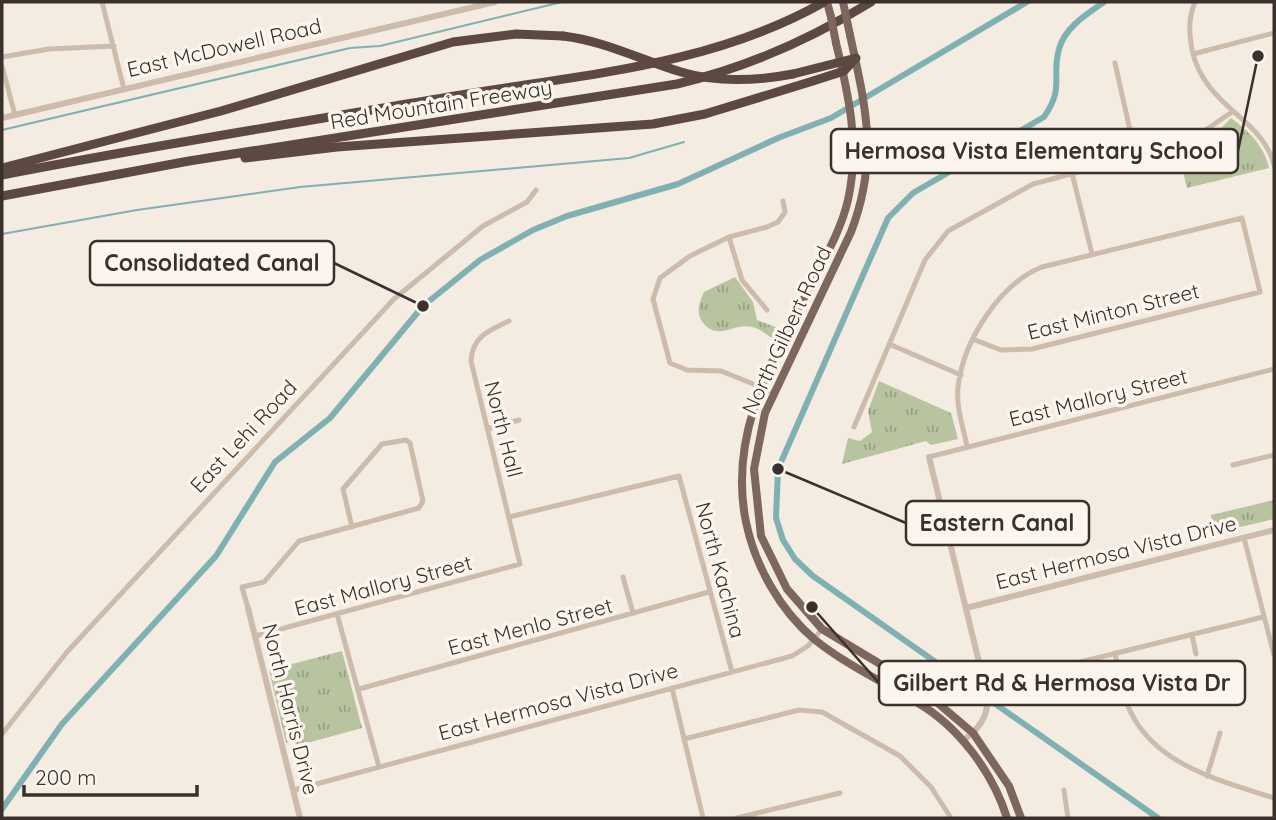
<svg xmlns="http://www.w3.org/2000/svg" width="1276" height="820" font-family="Quicksand,sans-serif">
<defs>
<pattern id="grass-tufts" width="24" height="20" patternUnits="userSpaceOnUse" patternTransform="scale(1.75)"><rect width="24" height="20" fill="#b8c4a0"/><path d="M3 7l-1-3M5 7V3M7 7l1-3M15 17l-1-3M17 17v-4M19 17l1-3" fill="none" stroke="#97a083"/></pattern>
</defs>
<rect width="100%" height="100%" fill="#f4ebe1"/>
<path fill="url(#grass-tufts)" d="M 1231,118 C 1249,131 1265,147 1269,168 L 1187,188 L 1178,152 L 1214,135 Z
M 735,277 L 753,302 L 757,320 L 778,328 L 772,338 C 766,334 759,328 752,327 C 734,322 720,341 704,324 C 695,314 699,303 704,292 Z
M 879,381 L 951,413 L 958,439 L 931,445 L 926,441 L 842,464 L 848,438 L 860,441 L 872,432 L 868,411 Z
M 1274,500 L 1274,519 L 1215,533 L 1211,515 Z
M 342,651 L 362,728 L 296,746 L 295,741 L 286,743 L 269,670 Z"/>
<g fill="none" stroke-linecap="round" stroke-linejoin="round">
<path stroke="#7fb0b2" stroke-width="2" d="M 2,130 L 350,48 L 380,46 L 562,2
M 2,234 L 137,210 L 300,187 L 629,158 L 684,142"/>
<path stroke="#7fb0b2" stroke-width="6" d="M 1104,2 C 1087,14 1065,27 1059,49 C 1051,78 1065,87 1044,117 L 913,193 L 888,218 L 778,469 L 776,518 L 783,540 L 795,559 L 813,576 L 1158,818
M 2,809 L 62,724 L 216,556 L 275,462 L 330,418 L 423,306 L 480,260 L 533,230 L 567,216 L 678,184 L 778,138 L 831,118 L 1027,2"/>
<path stroke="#cdbbac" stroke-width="5" d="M 102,2 L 124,89
M 1195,2 C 1188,19 1189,32 1192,50 C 1205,108 1263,118 1274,165
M 1193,54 L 1274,33
M 2,57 L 49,49 L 114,46
M 1115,63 L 1136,157
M 2,66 L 15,115
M 1072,173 L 1092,254
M 729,237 L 742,280 L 767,310
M 889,344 L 961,375
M 773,392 L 721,371 L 687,370 L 670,363 L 653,299 L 660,278 L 690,256 L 729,237 L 767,227 L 778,222 L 785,212 L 783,201
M 854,427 L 925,260 L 948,231 L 1033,184 L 1185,144 L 1232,112
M 487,429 L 519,420
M 967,446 C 963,427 956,407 958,387 C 963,342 999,284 1042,267 L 1242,218 L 1260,292 L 1032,349 L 1001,350 L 975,340
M 929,457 L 1274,369
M 1233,465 L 1274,455
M 509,517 L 679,476 L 732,672
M 1244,538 L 1274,655
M 623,577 L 633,613
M 248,608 L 242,587 L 264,582 L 299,541 L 419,508 L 423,501 L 410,443 L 406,440 L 382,444 L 343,489 L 352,527
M 337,614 L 379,767
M 1192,635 L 1196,654
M 255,636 L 520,564 L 471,361 C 472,337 488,331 509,321
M 1115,654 C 1119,669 1121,686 1126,701 C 1148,764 1219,780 1274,798
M 1049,674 L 1060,667 L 1263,617
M 672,688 L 703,818
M 359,689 L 709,592
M 2,734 L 67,652 L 394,299 L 483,226 L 527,202 L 536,190
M 684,739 L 799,710 L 822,712 L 900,756 L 931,787 L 951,818
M 1207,776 L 1220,733
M 294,790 L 792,656 L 808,646 L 822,629
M 1064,790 L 1068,818
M 737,818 L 840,793"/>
<path stroke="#cdbbac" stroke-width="6" d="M 2,118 L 495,2
M 929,457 L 988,699 C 987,719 978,729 963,741
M 248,608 L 300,818
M 966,608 L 1274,530"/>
<path stroke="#7d675c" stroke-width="8" d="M 827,2 L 831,17
M 850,35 C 866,108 879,159 851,232 L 765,413 L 754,469 L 761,536 L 787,589 L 822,629 L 920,688 L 973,733 L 1009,786 L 1021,818
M 836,43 C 849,96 860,146 848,200 C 842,226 829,250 817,273 C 777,352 727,430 746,522 C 755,566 780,610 814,639 C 846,665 884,682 918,703 C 959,727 993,773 1007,818"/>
<path stroke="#5c4a42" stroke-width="9" d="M 793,74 L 856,58
M 245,158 L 337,147 L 653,124 L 705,114 L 813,81 L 844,71 L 856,58
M 2,168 L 221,111 L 453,42 L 516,34 L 563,36
M 2,175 C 156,145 312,120 467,94 C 589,74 715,64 824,2
M 2,196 L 189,161 L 677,84 C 746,68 811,39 871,2"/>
<path stroke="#7d675c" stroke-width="8" d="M 843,2 L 850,35
M 831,17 L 836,43"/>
<path stroke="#5c4a42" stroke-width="9" d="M 563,36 C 605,41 641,60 681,72 C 718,83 756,81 793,74"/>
</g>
<g text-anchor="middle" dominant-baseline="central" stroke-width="7" stroke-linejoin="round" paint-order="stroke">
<g font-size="21" fill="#3b302b" stroke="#fbf5ee">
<text transform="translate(224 47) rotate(-13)">East McDowell Road</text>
<text transform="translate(441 104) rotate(-9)">Red Mountain Freeway</text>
<text transform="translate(1113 311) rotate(-14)">East Minton Street</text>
<text transform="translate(786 330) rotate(-65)">North Gilbert Road</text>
<text transform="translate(1098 397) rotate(-14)">East Mallory Street</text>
<text transform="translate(504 429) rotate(76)">North Hall</text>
<text transform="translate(243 436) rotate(-47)">East Lehi Road</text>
<text transform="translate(1116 552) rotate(-14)">East Hermosa Vista Drive</text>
<text transform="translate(721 570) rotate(75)">North Kachina</text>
<text transform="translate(383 585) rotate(-15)">East Mallory Street</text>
<text transform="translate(530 626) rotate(-15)">East Menlo Street</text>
<text transform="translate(558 701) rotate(-15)">East Hermosa Vista Drive</text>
<text transform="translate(291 709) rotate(76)">North Harris Drive</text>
</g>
</g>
<path fill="none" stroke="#3b302b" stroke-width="2.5" d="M1258 56L1238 151M423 306L334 263M778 469L906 523M812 607L879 683"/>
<g fill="#3b302b" stroke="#fbf5ee" stroke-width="2.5">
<circle cx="1258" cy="56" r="7"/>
<circle cx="423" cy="306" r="7"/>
<circle cx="778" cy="469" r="7"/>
<circle cx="812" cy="607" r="7"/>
</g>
<g fill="#fbf5ee" stroke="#3b302b" stroke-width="2.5">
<rect x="831" y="129" width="407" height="44" rx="7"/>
<rect x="90" y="241" width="244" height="44" rx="7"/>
<rect x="906" y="501" width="183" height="44" rx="7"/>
<rect x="879" y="661" width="366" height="44" rx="7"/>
</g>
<g font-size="23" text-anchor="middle" font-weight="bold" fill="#3b302b">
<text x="1034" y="159">Hermosa Vista Elementary School</text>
<text x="212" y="271">Consolidated Canal</text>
<text x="997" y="531">Eastern Canal</text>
<text x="1062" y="691">Gilbert Rd &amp; Hermosa Vista Dr</text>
</g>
<rect width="1276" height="820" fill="none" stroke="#3b302b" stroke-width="7"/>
<path d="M24 785v10h173v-10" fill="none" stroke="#3b302b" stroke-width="3.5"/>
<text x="35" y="785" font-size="21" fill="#3b302b" stroke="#fbf5ee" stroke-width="5" paint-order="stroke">200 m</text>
</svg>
